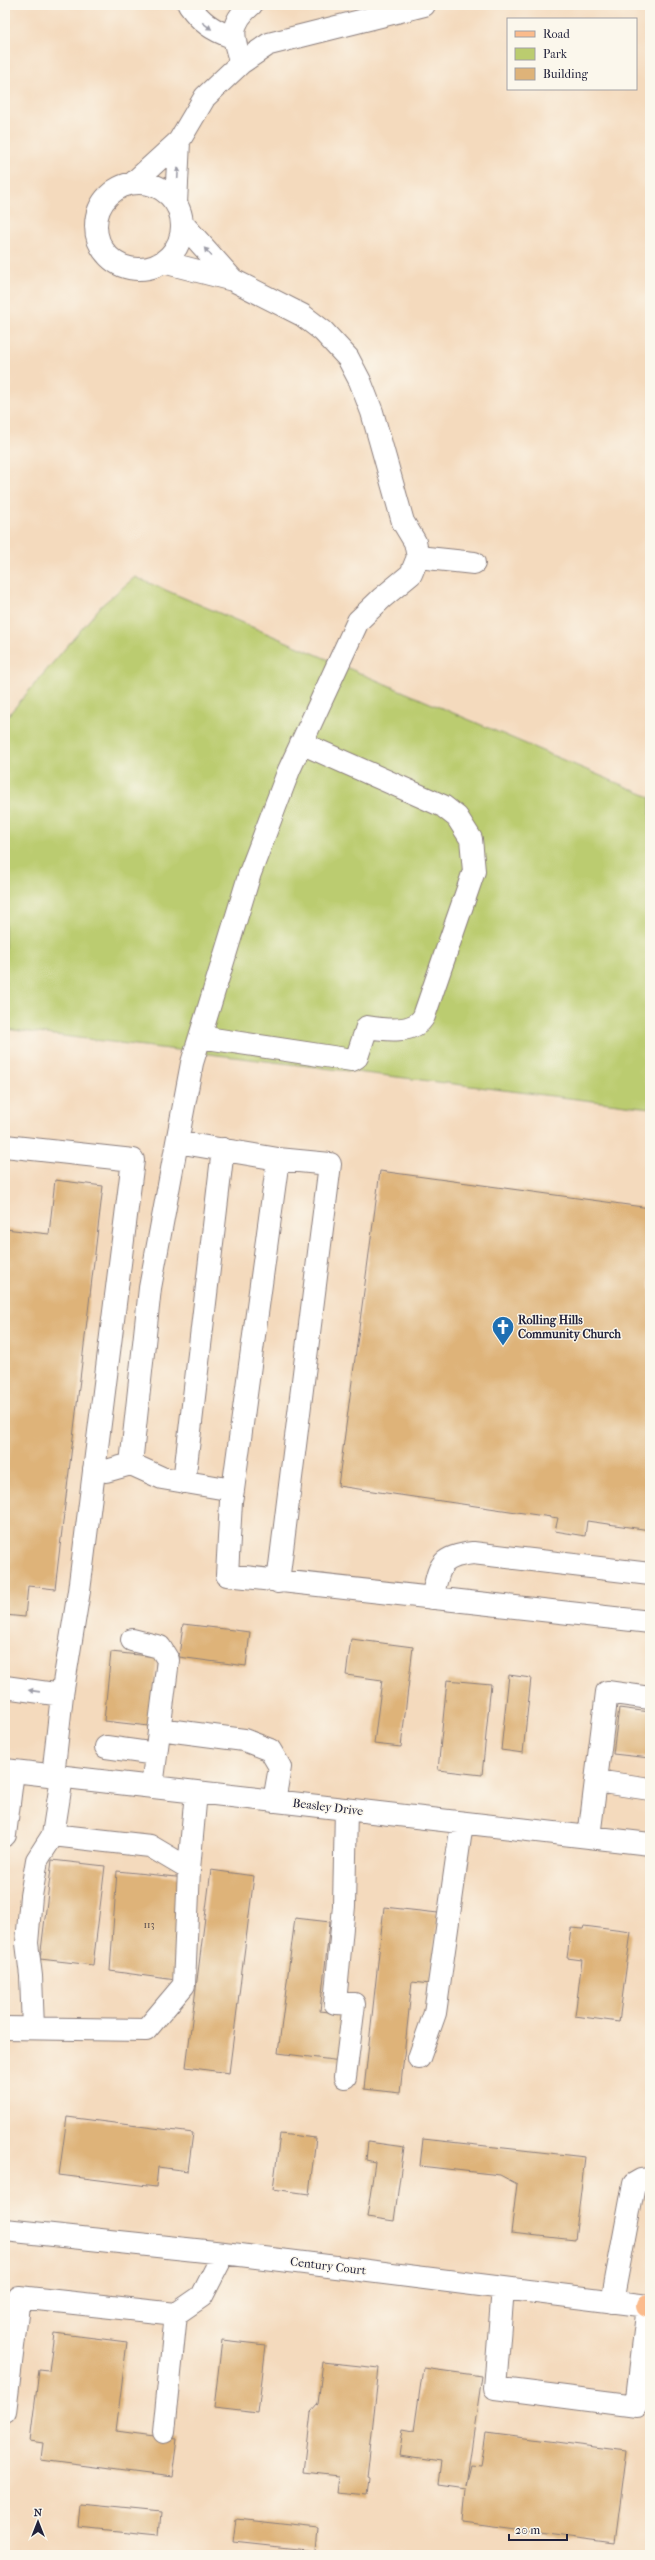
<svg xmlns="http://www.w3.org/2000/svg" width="655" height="2560" font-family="'IM FELL French Canon',serif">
<rect width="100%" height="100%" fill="#fbf7ec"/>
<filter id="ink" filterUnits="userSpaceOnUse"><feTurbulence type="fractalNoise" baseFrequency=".025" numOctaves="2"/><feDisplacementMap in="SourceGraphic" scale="8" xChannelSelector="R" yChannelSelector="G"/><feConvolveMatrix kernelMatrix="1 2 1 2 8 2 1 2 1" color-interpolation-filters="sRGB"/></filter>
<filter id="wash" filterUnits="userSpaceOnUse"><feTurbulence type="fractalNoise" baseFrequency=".012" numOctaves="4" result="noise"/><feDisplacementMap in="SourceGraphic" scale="16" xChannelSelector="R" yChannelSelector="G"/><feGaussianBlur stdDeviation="0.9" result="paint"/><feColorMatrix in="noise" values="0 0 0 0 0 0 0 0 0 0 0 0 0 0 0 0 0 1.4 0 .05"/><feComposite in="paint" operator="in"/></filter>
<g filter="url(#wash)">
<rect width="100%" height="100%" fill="#f4dabd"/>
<path fill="#bbcc6f" stroke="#6e7755" d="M 135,577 L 650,797 L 650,1108 L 5,1029 L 5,719 L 102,605 Z"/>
<g id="blocks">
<path fill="#deb379" d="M 380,1171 L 650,1208 L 650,1530 L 587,1521 L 585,1536 L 555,1531 L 558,1518 L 338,1486 Z
M 55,1180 L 103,1186 L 55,1589 L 28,1586 L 25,1617 L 5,1615 L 5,1229 L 49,1234 Z
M 183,1624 L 250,1632 L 246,1666 L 179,1657 Z
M 351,1639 L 413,1647 L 401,1747 L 374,1744 L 382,1680 L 346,1675 Z
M 111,1652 L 157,1657 L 149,1726 L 104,1721 Z
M 509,1675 L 531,1678 L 523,1753 L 501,1750 Z
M 447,1680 L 491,1684 L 482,1775 L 438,1770 Z
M 619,1708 L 650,1712 L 650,1758 L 613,1754 Z
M 52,1860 L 105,1866 L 93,1965 L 40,1959 Z
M 211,1870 L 254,1876 L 229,2073 L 186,2067 Z
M 117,1871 L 186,1878 L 183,1981 L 110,1971 Z
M 384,1907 L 438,1913 L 430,1984 L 412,1982 L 400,2093 L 364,2089 Z
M 295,1918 L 330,1922 L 320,2011 L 347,2014 L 341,2061 L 278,2053 Z
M 584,1926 L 631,1932 L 619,2022 L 575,2016 L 582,1960 L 567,1958 L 571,1928 L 583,1929 Z
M 67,2117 L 193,2133 L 188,2171 L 158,2167 L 156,2187 L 59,2175 Z
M 280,2134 L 316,2138 L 309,2194 L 273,2189 Z
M 423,2139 L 585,2157 L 575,2240 L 511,2233 L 517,2184 L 500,2175 L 420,2166 Z
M 368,2142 L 404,2147 L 394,2221 L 367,2217 L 375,2162 L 366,2160 Z
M 54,2333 L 127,2342 L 116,2431 L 177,2439 L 172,2477 L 41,2460 L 43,2443 L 30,2441 L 39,2370 L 49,2371 Z
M 222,2340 L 266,2345 L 258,2413 L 214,2408 Z
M 323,2362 L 379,2368 L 367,2477 L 369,2478 L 367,2496 L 337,2493 L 339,2476 L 304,2472 L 311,2412 L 318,2404 Z
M 423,2368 L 482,2376 L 466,2485 L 471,2465 L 481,2466 L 486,2433 L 627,2451 L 615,2543 L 463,2523 L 466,2488 L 438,2484 L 441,2462 L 399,2456 L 403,2429 L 414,2431 Z
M 80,2504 L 161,2512 L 159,2535 L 78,2527 Z
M 236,2519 L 318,2528 L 316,2551 L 233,2542 Z"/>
</g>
</g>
<g filter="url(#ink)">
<use href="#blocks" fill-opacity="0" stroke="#8b7e7c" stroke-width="1"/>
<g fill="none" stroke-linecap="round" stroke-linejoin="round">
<g stroke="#8b7e7c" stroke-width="24">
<path id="minor" d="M 189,5 C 201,22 212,30 232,37
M 241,63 C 233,38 228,24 251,5
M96 226a43 43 0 1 1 86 0a43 43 0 1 1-86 0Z
M 133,183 L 179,141 L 205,97 L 241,63 L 269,44 L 424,5
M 176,204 L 179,141
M 183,224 L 233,280
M 163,262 L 233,280 L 302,315 L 323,331 L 348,358 L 360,381 L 372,412 L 403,522 L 415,542 L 418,557 L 411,574 L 382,598 L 358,621 L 289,770 L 250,873 L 192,1063 L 177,1142
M 418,557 L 474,563
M 200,1037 L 352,1060 L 357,1057 L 367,1027 C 385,1030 415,1034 424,1016 L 474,871 L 471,839 L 457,817 L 443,806 L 301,743
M 5,1146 L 133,1160 L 79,1591 L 62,1695 L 53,1776
M 94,1469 L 106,1471 L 131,1464
M 184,1482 L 223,1149
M 233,1490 L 162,1478 L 131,1464 L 150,1288 L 177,1142 L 278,1159 L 233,1490 L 231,1501 L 227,1575 L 650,1622
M 278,1582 L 330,1164 L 278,1159
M 432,1598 C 440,1567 437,1557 473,1553 L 650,1574
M 132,1640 L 160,1647 L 168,1660 L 152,1787
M 5,1687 L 62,1695
M 159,1729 L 244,1740 L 270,1750 L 280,1767 L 274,1801
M 106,1747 L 156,1754
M 5,1770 L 650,1844
M 596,1781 L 650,1789
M 5,1835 L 13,1771
M 589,1837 L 607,1692 L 650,1698
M 189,1869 L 196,1792
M 5,2028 L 146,2030 L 184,1985 L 189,1869 L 150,1846 L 53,1835 L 62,1777
M 33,2028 L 31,1976 L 27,1943 L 31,1896 L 37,1860 L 53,1835
M 419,2058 L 435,2013 L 462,1823
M 345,2077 L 354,2004 L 335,2003 L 344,1906 L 346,1809
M 5,2230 L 224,2253 L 648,2306 L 636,2406 L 495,2388 L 503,2288
M 612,2302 L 634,2184 L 641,2180 L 650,2179
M 5,2412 L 19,2297 L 176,2314
M 164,2432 L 176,2314 L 202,2296 L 224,2253"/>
</g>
<g stroke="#8b7e7c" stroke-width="24">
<path id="major" d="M 648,2306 L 650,2307"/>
</g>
<use href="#minor" stroke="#fff" stroke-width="22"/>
<use href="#major" stroke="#fbbb8c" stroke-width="22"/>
</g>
<defs><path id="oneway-solid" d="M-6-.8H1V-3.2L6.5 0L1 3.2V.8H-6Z"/></defs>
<g fill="#9c9ca7">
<use href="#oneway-solid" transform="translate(207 26) rotate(36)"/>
<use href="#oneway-solid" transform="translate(178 173) rotate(-87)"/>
<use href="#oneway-solid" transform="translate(208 252) rotate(-132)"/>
<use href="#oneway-solid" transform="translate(34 1691) rotate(-172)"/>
</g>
</g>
<defs>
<g id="church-pin" transform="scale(1.15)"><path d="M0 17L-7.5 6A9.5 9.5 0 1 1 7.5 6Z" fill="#1f6fb2" stroke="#fbf7ec"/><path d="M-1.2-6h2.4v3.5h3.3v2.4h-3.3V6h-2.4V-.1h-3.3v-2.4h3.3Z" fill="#fff"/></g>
</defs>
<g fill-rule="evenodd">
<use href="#church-pin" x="503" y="1327"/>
</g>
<g text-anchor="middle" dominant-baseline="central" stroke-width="3" stroke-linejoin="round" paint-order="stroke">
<g font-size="10" fill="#51464a">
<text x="149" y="1925">113</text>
</g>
<g font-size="12" font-weight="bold" fill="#22223b" stroke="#fbf7ec" text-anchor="start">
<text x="518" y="1320">Rolling Hills<tspan x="518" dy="14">Community Church</tspan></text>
</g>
<g font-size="12" fill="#22223b" stroke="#fbf7ec">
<text transform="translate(328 1807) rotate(7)">Beasley Drive</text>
<text transform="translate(328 2266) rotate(7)">Century Court</text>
</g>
</g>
<rect width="655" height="2560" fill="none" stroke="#fbf7ec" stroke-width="20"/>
<rect x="507" y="18" width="130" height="72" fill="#fbf7ec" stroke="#a4a2a5"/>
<rect x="515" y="31" width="20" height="6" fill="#fbbb8c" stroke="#a4a2a5"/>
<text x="543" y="38" font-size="12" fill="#22223b">Road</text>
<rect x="515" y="48" width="20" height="12" fill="#bbcc6f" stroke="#a4a2a5"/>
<text x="543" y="58" font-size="12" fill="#22223b">Park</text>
<rect x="515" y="68" width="20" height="12" fill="#deb379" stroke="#a4a2a5"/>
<text x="543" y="78" font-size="12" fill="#22223b">Building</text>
<g transform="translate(38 2522)" stroke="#fbf7ec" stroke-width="3" paint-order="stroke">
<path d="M0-3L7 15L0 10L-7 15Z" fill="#22223b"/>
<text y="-6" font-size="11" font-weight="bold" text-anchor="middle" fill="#22223b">N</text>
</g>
<path d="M509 2534v6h58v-6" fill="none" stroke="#22223b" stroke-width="2"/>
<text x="515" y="2534" font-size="12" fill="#22223b" stroke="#fbf7ec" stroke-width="3" paint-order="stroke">20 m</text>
</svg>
